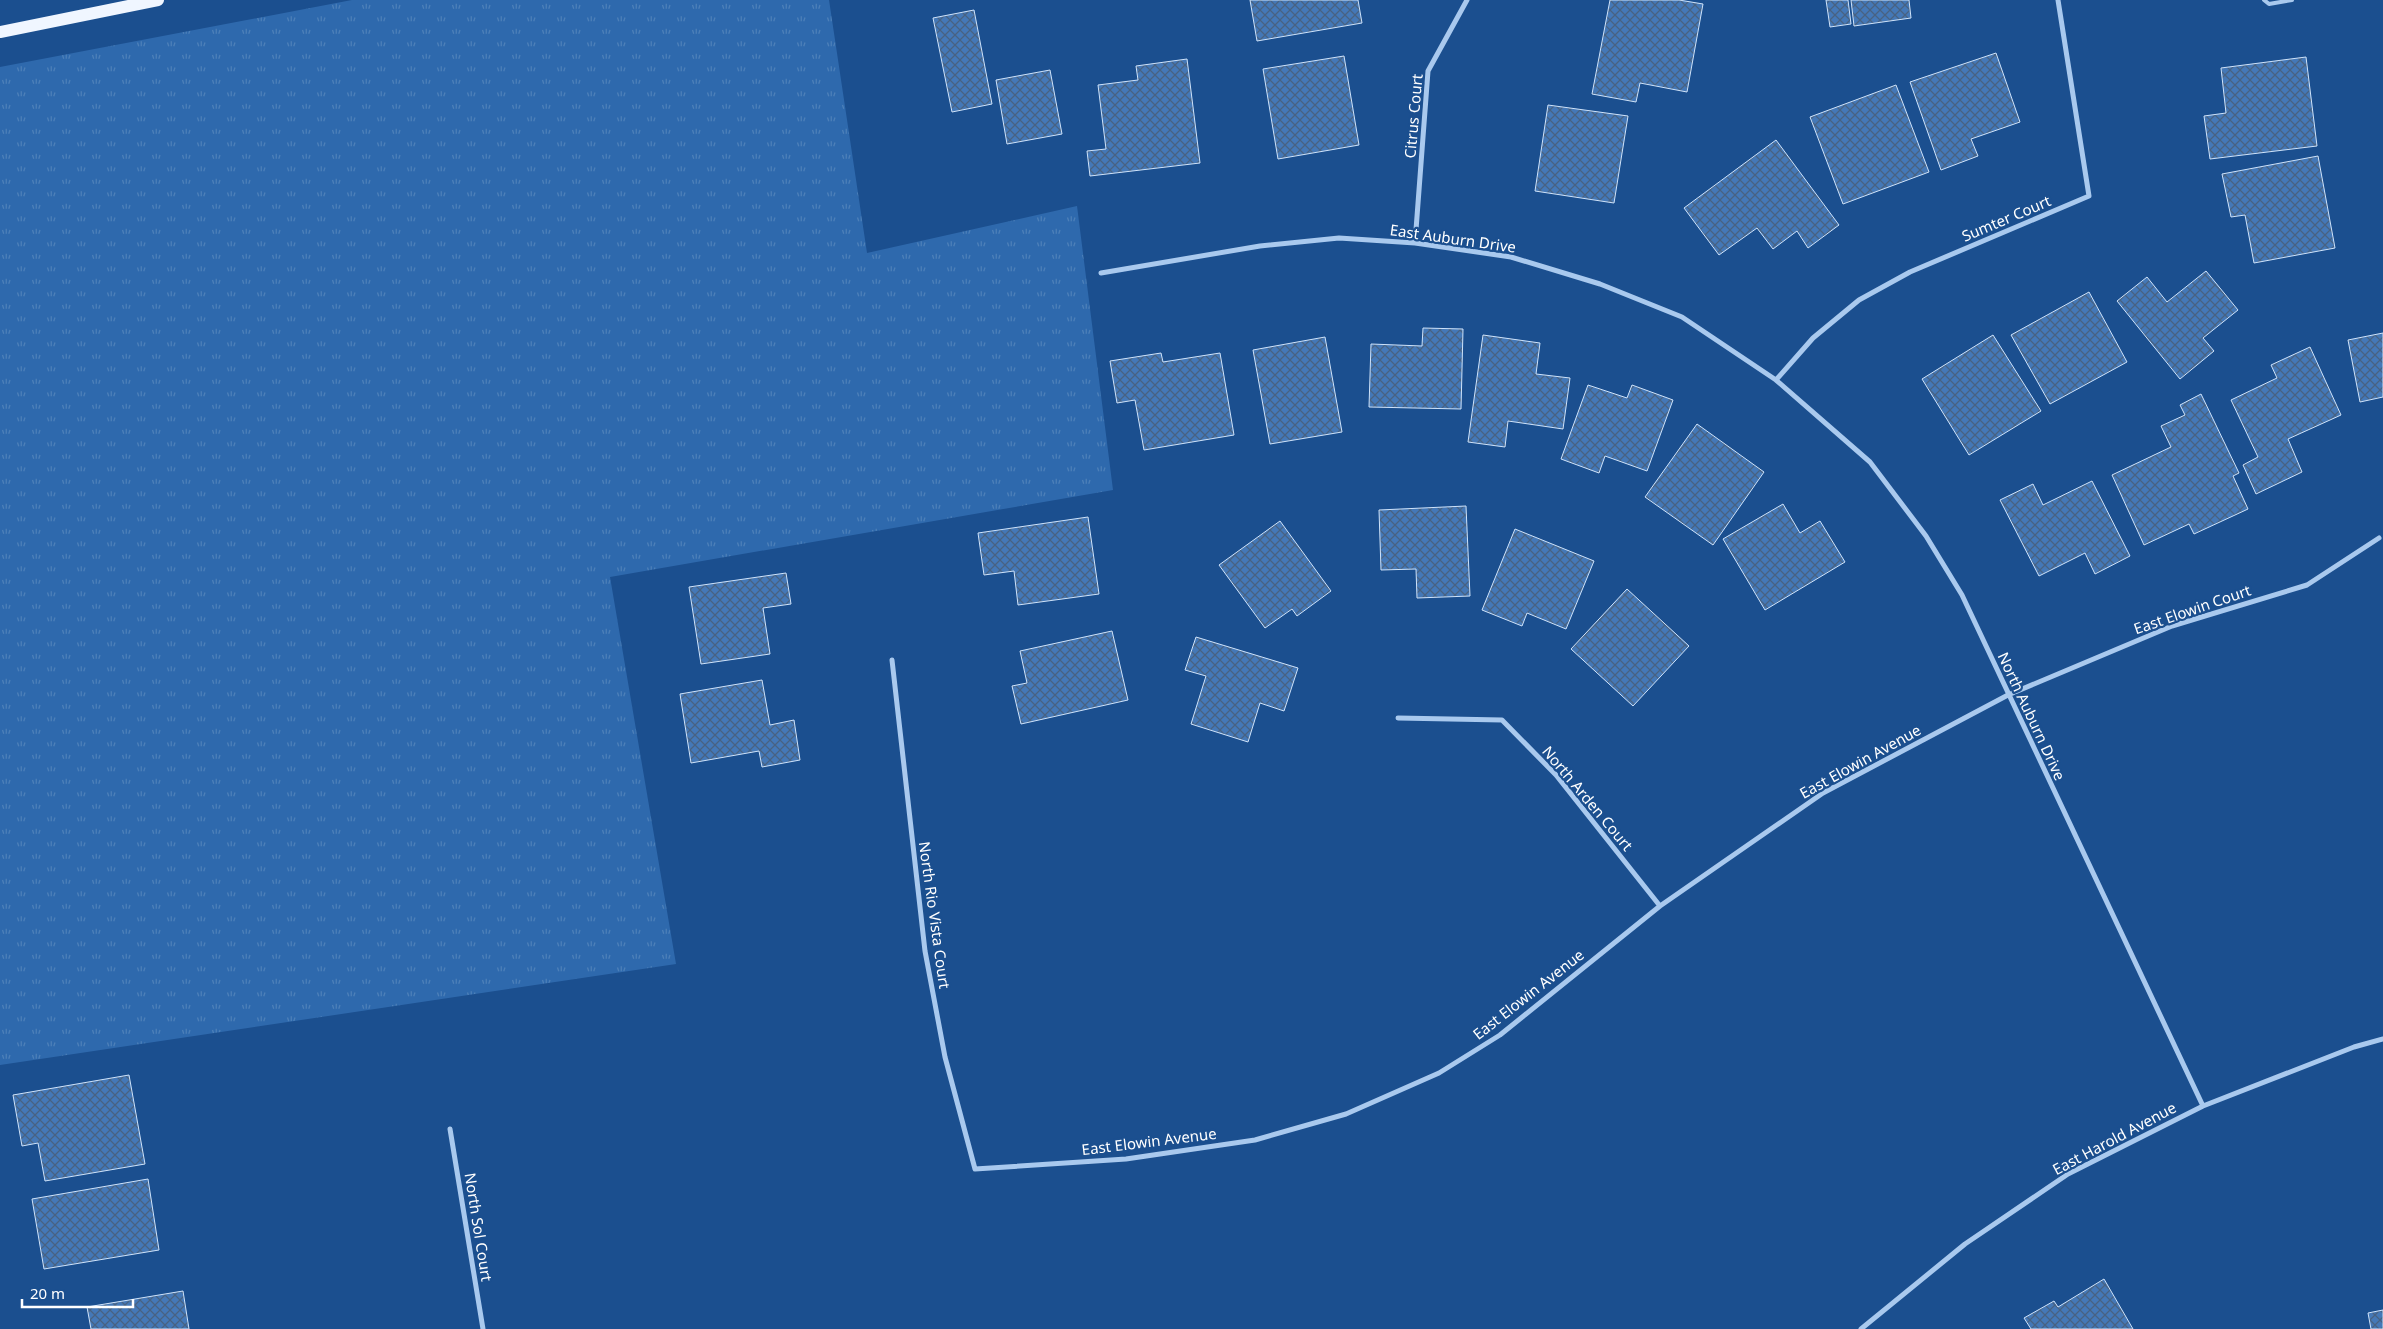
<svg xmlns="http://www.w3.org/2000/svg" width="2383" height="1329" font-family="'Noto Sans',sans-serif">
<defs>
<pattern id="grass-tufts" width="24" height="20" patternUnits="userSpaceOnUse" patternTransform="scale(1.25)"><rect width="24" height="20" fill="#2e69ad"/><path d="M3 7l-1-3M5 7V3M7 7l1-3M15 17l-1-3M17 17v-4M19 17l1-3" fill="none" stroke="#4d80b9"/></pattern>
<pattern id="building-cross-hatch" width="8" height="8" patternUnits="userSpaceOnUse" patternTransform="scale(1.25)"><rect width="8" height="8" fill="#4478b7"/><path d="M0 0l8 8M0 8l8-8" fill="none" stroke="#486282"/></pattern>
</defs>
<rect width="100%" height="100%" fill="#1b4f8f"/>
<path fill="url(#grass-tufts)" d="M 352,0 L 829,0 L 867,253 L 1077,206 L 1113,490 L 610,577 L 676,964 L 0,1065 L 0,67 Z"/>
<path fill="url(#building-cross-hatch)" stroke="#cfe3fa" d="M 1250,0 L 1358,0 L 1362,23 L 1257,41 Z
M 1610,0 L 1679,0 L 1703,4 L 1687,92 L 1640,83 L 1636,102 L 1592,94 Z
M 1826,0 L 1848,0 L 1851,24 L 1830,27 Z
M 1851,0 L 1909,0 L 1911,18 L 1854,26 Z
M 974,10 L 992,104 L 952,112 L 933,18 Z
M 1996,53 L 2020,122 L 1971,139 L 1978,156 L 1941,170 L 1910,82 Z
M 1344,56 L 1359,145 L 1278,159 L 1263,69 Z
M 2306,57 L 2317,146 L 2210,159 L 2204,116 L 2226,113 L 2221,68 Z
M 1187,59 L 1200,163 L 1090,176 L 1087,151 L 1106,149 L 1098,85 L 1138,80 L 1136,66 Z
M 1050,70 L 1062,134 L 1007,144 L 996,80 Z
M 1896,85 L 1929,172 L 1843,204 L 1810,117 Z
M 1548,105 L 1628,116 L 1614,203 L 1535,191 Z
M 1776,140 L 1839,225 L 1808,248 L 1797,231 L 1773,249 L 1757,228 L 1719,255 L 1684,208 Z
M 2318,156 L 2335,248 L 2254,263 L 2245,215 L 2231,217 L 2222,174 Z
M 2206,271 L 2238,310 L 2203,338 L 2214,351 L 2180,379 L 2117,301 L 2147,277 L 2167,302 Z
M 2089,292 L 2127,362 L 2050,404 L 2011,335 Z
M 1423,328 L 1463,329 L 1461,409 L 1369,407 L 1371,344 L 1422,346 Z
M 2383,333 L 2383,397 L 2360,402 L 2348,340 Z
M 1483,335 L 1540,343 L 1536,374 L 1570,378 L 1563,429 L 1508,421 L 1505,447 L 1468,442 Z
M 1993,335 L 2041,411 L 1969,455 L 1922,379 Z
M 1325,337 L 1342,432 L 1270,444 L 1253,350 Z
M 2310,347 L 2341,415 L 2288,439 L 2302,472 L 2256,494 L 2243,465 L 2258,457 L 2231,400 L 2277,378 L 2271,365 Z
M 1161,353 L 1163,362 L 1220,353 L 1234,435 L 1144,450 L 1135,400 L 1117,403 L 1110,361 Z
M 1588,385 L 1627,398 L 1632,385 L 1673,400 L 1647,471 L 1605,456 L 1599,473 L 1561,459 Z
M 2201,394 L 2239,473 L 2233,476 L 2248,509 L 2194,534 L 2189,524 L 2144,545 L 2112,475 L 2171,447 L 2161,426 L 2185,415 L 2180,405 Z
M 1697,424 L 1764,472 L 1713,545 L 1645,497 Z
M 2092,481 L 2130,556 L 2095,574 L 2085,553 L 2039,576 L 2000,500 L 2033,484 L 2043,505 Z
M 1783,504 L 1800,533 L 1820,521 L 1845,562 L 1765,610 L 1723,539 Z
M 1466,506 L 1470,596 L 1417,598 L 1416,569 L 1381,570 L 1379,510 Z
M 1088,517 L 1099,594 L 1018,605 L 1014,571 L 984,575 L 978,533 Z
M 1280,521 L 1331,591 L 1297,616 L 1292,609 L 1265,628 L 1219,565 Z
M 1515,529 L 1594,561 L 1566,629 L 1527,613 L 1522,626 L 1482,610 Z
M 786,573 L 791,604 L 763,608 L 770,654 L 701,664 L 689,587 Z
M 1627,589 L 1689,646 L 1633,706 L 1571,649 Z
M 1112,631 L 1128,700 L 1021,724 L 1012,686 L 1027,683 L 1020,651 Z
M 1196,637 L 1298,668 L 1284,711 L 1260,703 L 1248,742 L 1191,724 L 1206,676 L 1185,670 Z
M 762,680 L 770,725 L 794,720 L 800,760 L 762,767 L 759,751 L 691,763 L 680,694 Z
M 129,1075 L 145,1164 L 45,1181 L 38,1143 L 22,1146 L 13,1095 Z
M 148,1179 L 159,1250 L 44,1269 L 32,1199 Z
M 2104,1279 L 2133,1329 L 2031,1329 L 2024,1318 L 2054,1301 L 2058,1307 Z
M 183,1291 L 189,1329 L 91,1329 L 87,1307 Z
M 2383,1310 L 2383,1329 L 2371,1329 L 2368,1313 Z"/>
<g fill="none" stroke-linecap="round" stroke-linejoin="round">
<path stroke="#a9c9ee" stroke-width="4" d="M 2264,0 L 2269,4 L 2292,0"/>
<path stroke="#a9c9ee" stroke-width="5" d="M 1415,243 L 1428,71 L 1467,0
M 1101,273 L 1260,246 L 1339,238 L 1415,243 L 1511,257 L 1600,284 L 1682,317 L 1776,380 L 1870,462 L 1926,536 L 1962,595 L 2203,1106
M 1776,380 L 1813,338 L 1859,300 L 1910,272 L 2089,196 L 2058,0
M 892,660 L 925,951 L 945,1057 L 975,1169 L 1126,1159 L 1255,1140 L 1346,1114 L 1439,1073 L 1500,1035 L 1660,906 L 1823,793 L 2008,695 L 2172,626 L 2307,585 L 2379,538
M 1398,718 L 1502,720 L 1556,775 L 1660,906
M 450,1129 L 483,1329
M 1861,1329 L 1965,1244 L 2068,1174 L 2203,1106 L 2354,1047 L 2383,1039"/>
<path stroke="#f0f6ff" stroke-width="12" d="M 0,32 L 158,0"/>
</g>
<g text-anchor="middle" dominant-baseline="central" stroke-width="4.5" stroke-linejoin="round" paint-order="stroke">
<g font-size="15" fill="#fff" stroke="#1b4f8f">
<text transform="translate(1413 116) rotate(-85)">Citrus Court</text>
<text transform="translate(2006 218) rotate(-23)">Sumter Court</text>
<text transform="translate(1453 238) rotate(8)">East Auburn Drive</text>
<text transform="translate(2192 609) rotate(-19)">East Elowin Court</text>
<text transform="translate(2032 716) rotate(65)">North Auburn Drive</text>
<text transform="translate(1860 761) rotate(-29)">East Elowin Avenue</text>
<text transform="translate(1588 798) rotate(50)">North Arden Court</text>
<text transform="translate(935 915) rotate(82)">North Rio Vista Court</text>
<text transform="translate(1528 994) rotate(-38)">East Elowin Avenue</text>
<text transform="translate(2114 1138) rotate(-28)">East Harold Avenue</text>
<text transform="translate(1149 1141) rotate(-7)">East Elowin Avenue</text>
<text transform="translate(479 1227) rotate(81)">North Sol Court</text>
</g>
</g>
<path d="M22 1299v8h111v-8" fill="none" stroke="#ffffff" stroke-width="2.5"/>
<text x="30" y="1299" font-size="15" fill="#ffffff" stroke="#1b4f8f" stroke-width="4" paint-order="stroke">20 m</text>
</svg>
